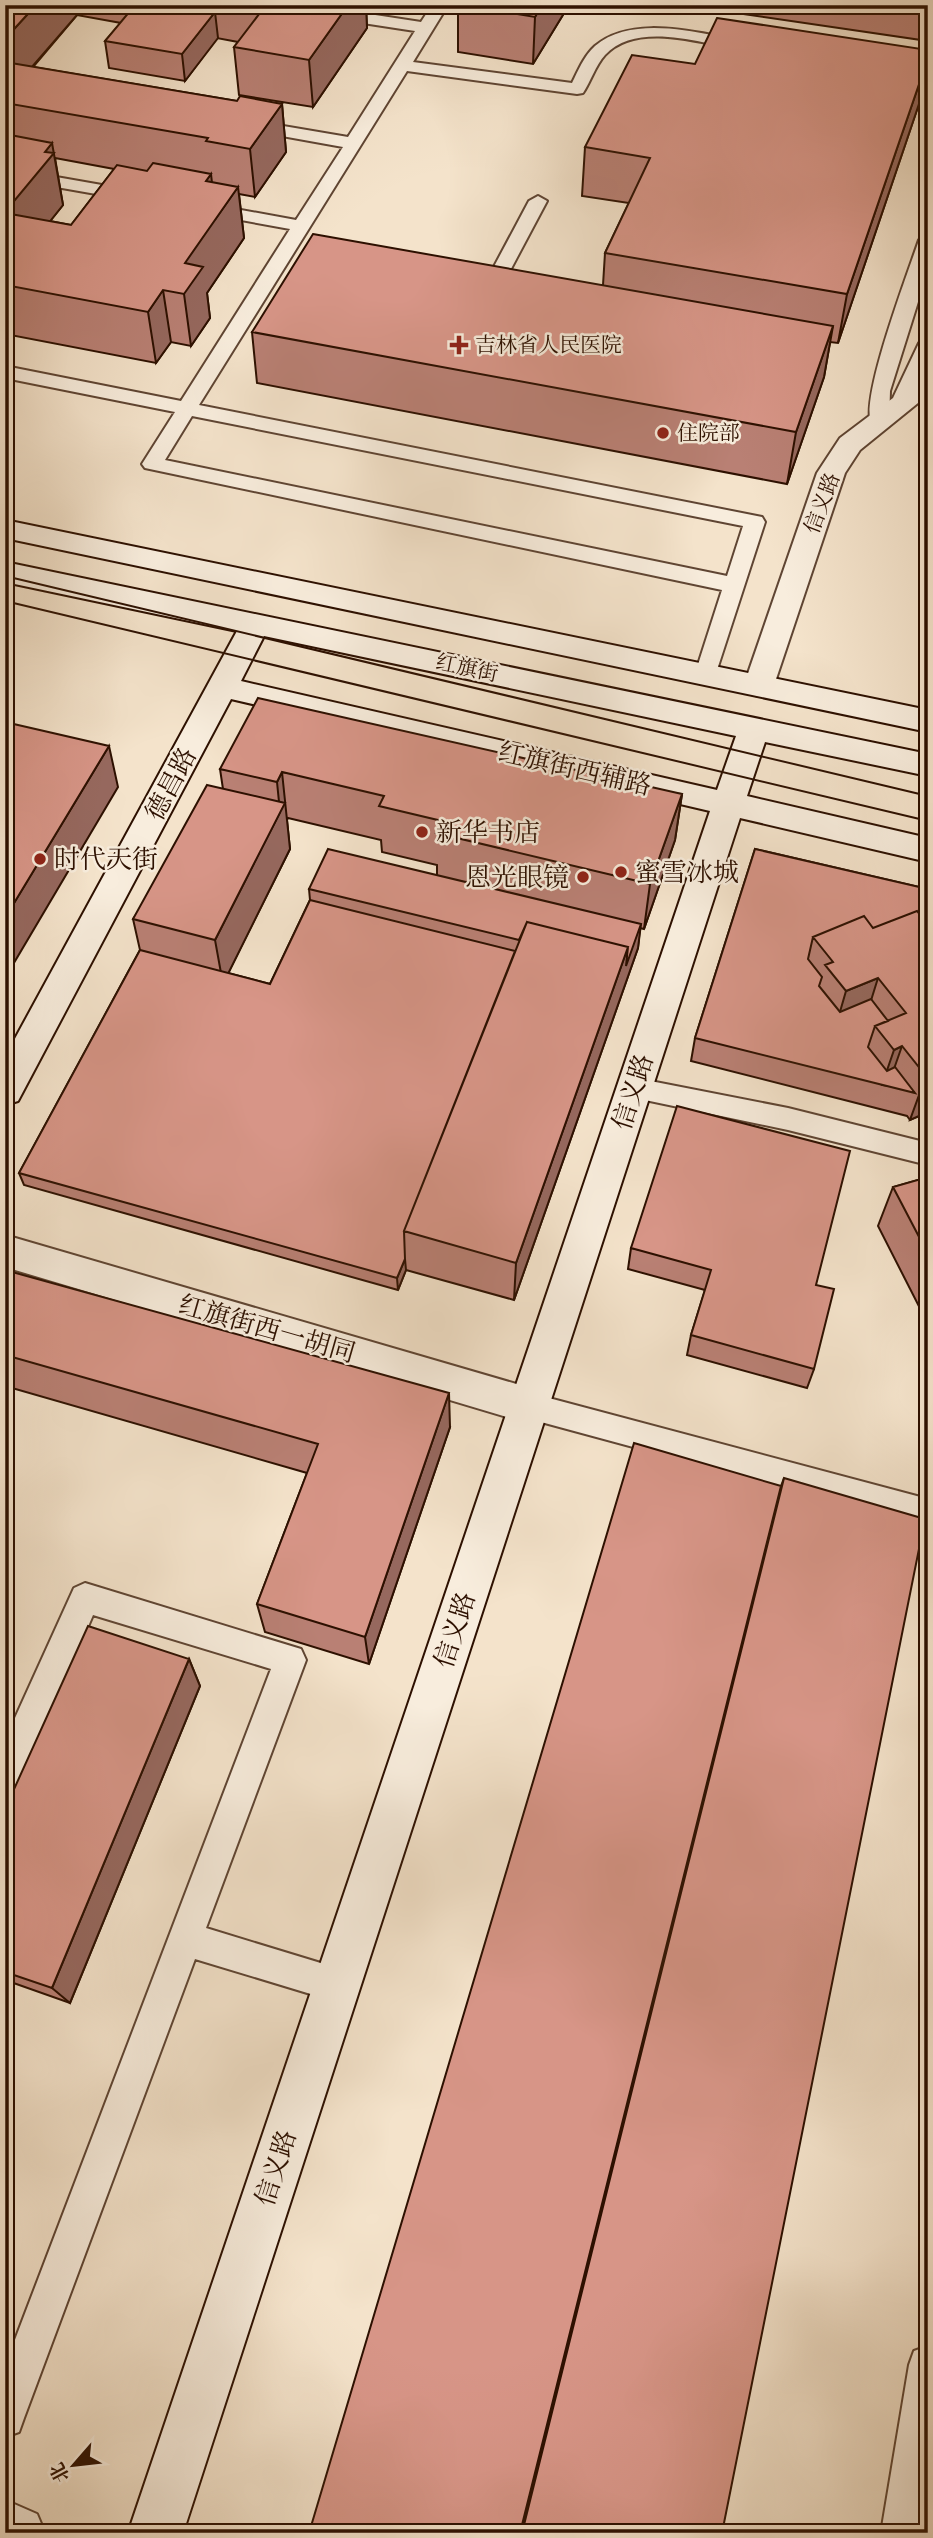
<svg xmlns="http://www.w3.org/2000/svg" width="933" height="2538" font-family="Alegreya,'Noto Serif SC',serif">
<rect width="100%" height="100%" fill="#f4e3cb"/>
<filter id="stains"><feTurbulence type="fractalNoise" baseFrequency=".00286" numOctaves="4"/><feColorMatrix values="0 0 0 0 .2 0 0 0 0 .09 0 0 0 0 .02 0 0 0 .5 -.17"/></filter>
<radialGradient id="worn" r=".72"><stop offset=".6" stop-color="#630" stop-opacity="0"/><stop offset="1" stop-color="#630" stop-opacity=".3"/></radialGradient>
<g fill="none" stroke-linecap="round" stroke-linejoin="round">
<g stroke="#5f4533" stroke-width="4">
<path id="lane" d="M 270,5 L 310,5 L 421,22 L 432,5 L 448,5 L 413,62 L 572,83 C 578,71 584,56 595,46 C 626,20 675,28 712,35 C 724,37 745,37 753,46 L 745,51 C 705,44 637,20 605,55 C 595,66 591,81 583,93 L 577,94 L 407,71 L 199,405 L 762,517 L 765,522 L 714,679 L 698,679 L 695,674 L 722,590 L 145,468 L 142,464 L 175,412 L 5,378 L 5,366 L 181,401 L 290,229 L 203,213 L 194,208 L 203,203 L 296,220 L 343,147 L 248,130 L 239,125 L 248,120 L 348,137 L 415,31 L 278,10 ZM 192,416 L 743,526 L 727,576 L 165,460 Z
M 5,168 L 136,191 L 145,196 L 136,201 L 5,178 Z
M 538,196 L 547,201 L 496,297 L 487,303 L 476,300 L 474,296 L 481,291 L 529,201 Z
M 928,235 L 928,270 L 890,391 L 889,421 L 879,427 L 872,425 C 858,403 909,270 919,240 Z
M 635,1078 L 788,1108 L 928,1143 L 928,1165 L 788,1130 L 626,1096 L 622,1089 L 626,1082 Z
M 530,1393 L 928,1499 L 928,1527 L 530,1419 L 520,1415 L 515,1406 L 520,1397 Z
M 85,1583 L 301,1649 L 306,1660 L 206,1928 L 337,1968 L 349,1973 L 354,1985 L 349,1997 L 337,2002 L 195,1959 L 24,2418 L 19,2432 L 5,2437 L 5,2366 L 271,1669 L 93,1615 L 17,1790 L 5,1794 L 5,1740 L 74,1588 Z
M 928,2346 L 928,2490 L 921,2533 L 881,2533 L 909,2365 L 914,2351 Z"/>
</g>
<g stroke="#5f4533" stroke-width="4">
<path id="street" d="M 928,341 L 928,384 L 918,403 L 860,450 L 845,473 L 774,685 L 770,693 L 759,696 L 748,693 L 744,685 L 817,473 L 840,438 L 893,398 L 919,343 Z
M 5,1235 L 530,1388 L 544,1393 L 550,1406 L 544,1419 L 530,1424 L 5,1267 Z
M 5,2500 L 37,2514 L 45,2533 L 5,2533 Z"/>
</g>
<g stroke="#2d1000" stroke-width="4">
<path id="secondary" d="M 5,520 L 928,710 L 928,732 L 5,538 Z
M 5,562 L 928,754 L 928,776 L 765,742 L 747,796 L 928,838 L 928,862 L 740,818 L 183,2533 L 128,2533 L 710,811 L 231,699 L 18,1101 L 5,1105 L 5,1057 L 237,631 L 5,582 ZM 264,636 L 736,736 L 717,790 L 241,681 Z"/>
</g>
<use href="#lane" fill="#f8eddd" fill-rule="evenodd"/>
<use href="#street" fill="#f8eddd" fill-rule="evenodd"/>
<use href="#secondary" fill="#f8eddd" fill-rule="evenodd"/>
<path stroke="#2d1000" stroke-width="2" d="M 5,576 L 928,796
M 5,601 L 928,821"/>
</g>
<path fill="#b98074" stroke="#2d1000" stroke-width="2" fill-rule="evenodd" d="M 5,5 L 366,5 L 367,28 L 313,107 L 239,95 L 234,47 L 238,42 L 217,38 L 185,81 L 109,68 L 105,41 L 121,23 L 77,15 L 33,67 L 237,101 L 282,104 L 286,152 L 255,197 L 239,194 L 244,238 L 207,293 L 210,318 L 191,346 L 171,342 L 156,363 L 5,334 ZM 55,158 L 114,169 L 71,225 L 50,221 L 63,205 Z
M 374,5 L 393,5 L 391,8 Z
M 458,5 L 569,5 L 533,64 L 458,52 Z
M 681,5 L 928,5 L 928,41 Z
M 921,98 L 838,343 L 830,342 L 824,377 L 787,484 L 257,383 L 252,332 L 603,285 L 605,253 L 629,203 L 582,196 L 585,147 Z
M 220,769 L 682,794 L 675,840 L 644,929 L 640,928 L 638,948 L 514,1300 L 406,1270 L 398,1290 L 24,1185 L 19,1173 L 140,950 L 133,919 L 223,789 ZM 288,818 L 381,840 L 382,852 L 437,865 L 437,875 L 309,889 L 310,900 L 270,984 L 228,973 L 290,849 L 287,820 Z
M 755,849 L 928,889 L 928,1112 L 910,1120 L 907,1116 L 691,1061 L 695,1038 Z
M 928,1177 L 928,1324 L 878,1226 L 893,1187 Z
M 631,1248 L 816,1285 L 814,1369 L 807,1388 L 687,1355 L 691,1335 L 705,1290 L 628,1269 Z
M 5,1270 L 450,1427 L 369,1664 L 265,1632 L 257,1604 L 307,1473 L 5,1386 Z
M 784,1478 L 722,2533 L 309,2533 L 781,1486 Z
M 189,1659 L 200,1686 L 70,2003 L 5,1980 L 5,1809 Z"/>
<path fill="#96685e" stroke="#2d1000" stroke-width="2" d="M 36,5 L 75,5 L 77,15 L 5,98 L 5,39 Z
M 348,5 L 366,5 L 367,28 L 313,107 L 309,60 Z
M 542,5 L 569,5 L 533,64 L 535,17 Z
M 215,12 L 218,38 L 185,81 L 182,54 Z
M 928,58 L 928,64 L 921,98 L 838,343 L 847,294 Z
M 282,104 L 286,152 L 255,197 L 250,149 Z
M 52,143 L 63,205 L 16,264 L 5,212 L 45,152 Z
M 211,174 L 216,218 L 238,187 L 244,238 L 207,293 L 210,318 L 191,346 L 184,294 L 185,263 L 206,181 Z
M 163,290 L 171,342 L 156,363 L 148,312 Z
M 833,326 L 824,377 L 787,484 L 796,432 Z
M 109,746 L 118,787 L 5,978 L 5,918 Z
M 282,772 L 290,849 L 223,984 L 215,940 L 280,812 L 277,782 Z
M 682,794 L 675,840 L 644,929 L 650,884 Z
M 641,924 L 638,948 L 514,1300 L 516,1263 L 628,947 Z
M 878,978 L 864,1023 L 833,1036 L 846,991 Z
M 902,1046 L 888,1086 L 882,1085 L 894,1050 Z
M 928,1075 L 928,1112 L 910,1120 L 926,1076 Z
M 405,1259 L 406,1270 L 398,1290 L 397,1278 Z
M 449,1393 L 450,1427 L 369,1664 L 365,1637 Z
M 5,1494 L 11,1505 L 5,1517 Z
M 189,1659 L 200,1686 L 70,2003 L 52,1988 Z"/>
<path fill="#d79587" stroke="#2d1000" stroke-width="2" d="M 5,5 L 36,5 L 5,39 Z
M 135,5 L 173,5 L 215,12 L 182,54 L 105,41 Z
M 266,5 L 348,5 L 309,60 L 234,47 Z
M 464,5 L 542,5 L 535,17 Z
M 717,18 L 928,50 L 928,58 L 847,294 L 605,253 L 650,158 L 585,147 L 632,55 L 695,64 Z
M 5,62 L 237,101 L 240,96 L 282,104 L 250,149 L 206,141 L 208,138 L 5,103 Z
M 5,134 L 52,143 L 45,152 L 54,153 L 5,212 Z
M 153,163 L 211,174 L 206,181 L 238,187 L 185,263 L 203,267 L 184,294 L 163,290 L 148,312 L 5,285 L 5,213 L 71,225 L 117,165 L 147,171 Z
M 313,234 L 833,326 L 796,432 L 252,332 Z
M 258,698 L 682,794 L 650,884 L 436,833 L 442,821 L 379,806 L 384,796 L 282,772 L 277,782 L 220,769 Z
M 5,722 L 109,746 L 5,918 Z
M 207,785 L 285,803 L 215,940 L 133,919 Z
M 328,849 L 641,924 L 626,966 L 628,947 L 527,922 L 519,940 L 309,889 Z
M 755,849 L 928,889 L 928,920 L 925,921 L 917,911 L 873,928 L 864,916 L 813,937 L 808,959 L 822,977 L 819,986 L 840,1012 L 871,999 L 888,1021 L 875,1026 L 868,1047 L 887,1071 L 895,1067 L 915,1093 L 695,1038 Z
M 310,900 L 515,951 L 404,1231 L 405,1259 L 397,1278 L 19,1173 L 140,950 L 270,984 Z
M 917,911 L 925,921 L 928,920 L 928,1075 L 926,1076 L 902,1046 L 894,1050 L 875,1026 L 906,1013 L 878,978 L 846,991 L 825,965 L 833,962 L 813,937 L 864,916 L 873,928 Z
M 527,922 L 628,947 L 516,1263 L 404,1231 Z
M 677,1106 L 850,1151 L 816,1285 L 834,1289 L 814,1369 L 691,1335 L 711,1270 L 631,1248 Z
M 928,1177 L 928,1254 L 893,1187 Z
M 5,1270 L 449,1393 L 365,1637 L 257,1604 L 318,1444 L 5,1355 Z
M 634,1443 L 781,1486 L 520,2533 L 309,2533 Z
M 784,1478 L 925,1519 L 722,2533 L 522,2533 Z
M 88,1626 L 189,1659 L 52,1988 L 5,1972 L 5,1809 Z"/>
<g fill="#8f2418" stroke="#f8eddd" stroke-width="2.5">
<path d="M455.5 334.5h7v7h7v7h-7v7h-7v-7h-7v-7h7z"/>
<circle cx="663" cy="433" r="7"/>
<circle cx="422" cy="832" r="7"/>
<circle cx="40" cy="859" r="7"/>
<circle cx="621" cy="872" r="7"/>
<circle cx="583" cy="877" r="7"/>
</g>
<g text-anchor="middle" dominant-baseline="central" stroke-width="5" stroke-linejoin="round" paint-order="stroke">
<g font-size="21" fill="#2d1000" stroke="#f8eddd" text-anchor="start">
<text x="475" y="345">吉林省人民医院</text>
<text x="677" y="433">住院部</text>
</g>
<g font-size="21" fill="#2d1000" stroke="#f8eddd">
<text transform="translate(822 503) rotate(-69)">信义路</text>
<text transform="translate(467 668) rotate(12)">红旗街</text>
</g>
<g font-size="26" fill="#2d1000" stroke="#f8eddd">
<text transform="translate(575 769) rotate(13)">红旗街西辅路</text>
<text transform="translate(171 784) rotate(-62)">德昌路</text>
<text transform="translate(633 1092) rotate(-72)">信义路</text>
<text transform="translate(267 1329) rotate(16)">红旗街西一胡同</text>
<text transform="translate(455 1630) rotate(-72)">信义路</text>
<text transform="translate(276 2168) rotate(-72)">信义路</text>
</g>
<g font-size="26" fill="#2d1000" stroke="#f8eddd" text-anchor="start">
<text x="436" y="832">新华书店</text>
<text x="54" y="859">时代天街</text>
<text x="635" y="872">蜜雪冰城</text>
<text x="569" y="877" text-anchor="end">恩光眼镜</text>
</g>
</g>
<rect width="933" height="2538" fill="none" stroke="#f4e3cb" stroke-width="28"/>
<rect x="7" y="7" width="919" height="2524" fill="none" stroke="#2d1000" stroke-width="3.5"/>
<rect x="14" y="14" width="905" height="2510" fill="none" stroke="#2d1000" stroke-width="2"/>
<g transform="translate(74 2465) rotate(242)" stroke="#f8eddd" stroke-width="5" paint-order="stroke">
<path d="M0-5L12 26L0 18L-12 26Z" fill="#2d1000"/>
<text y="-10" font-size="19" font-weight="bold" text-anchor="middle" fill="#2d1000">北</text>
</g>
<rect width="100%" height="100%" filter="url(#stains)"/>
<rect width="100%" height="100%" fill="url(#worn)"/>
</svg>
